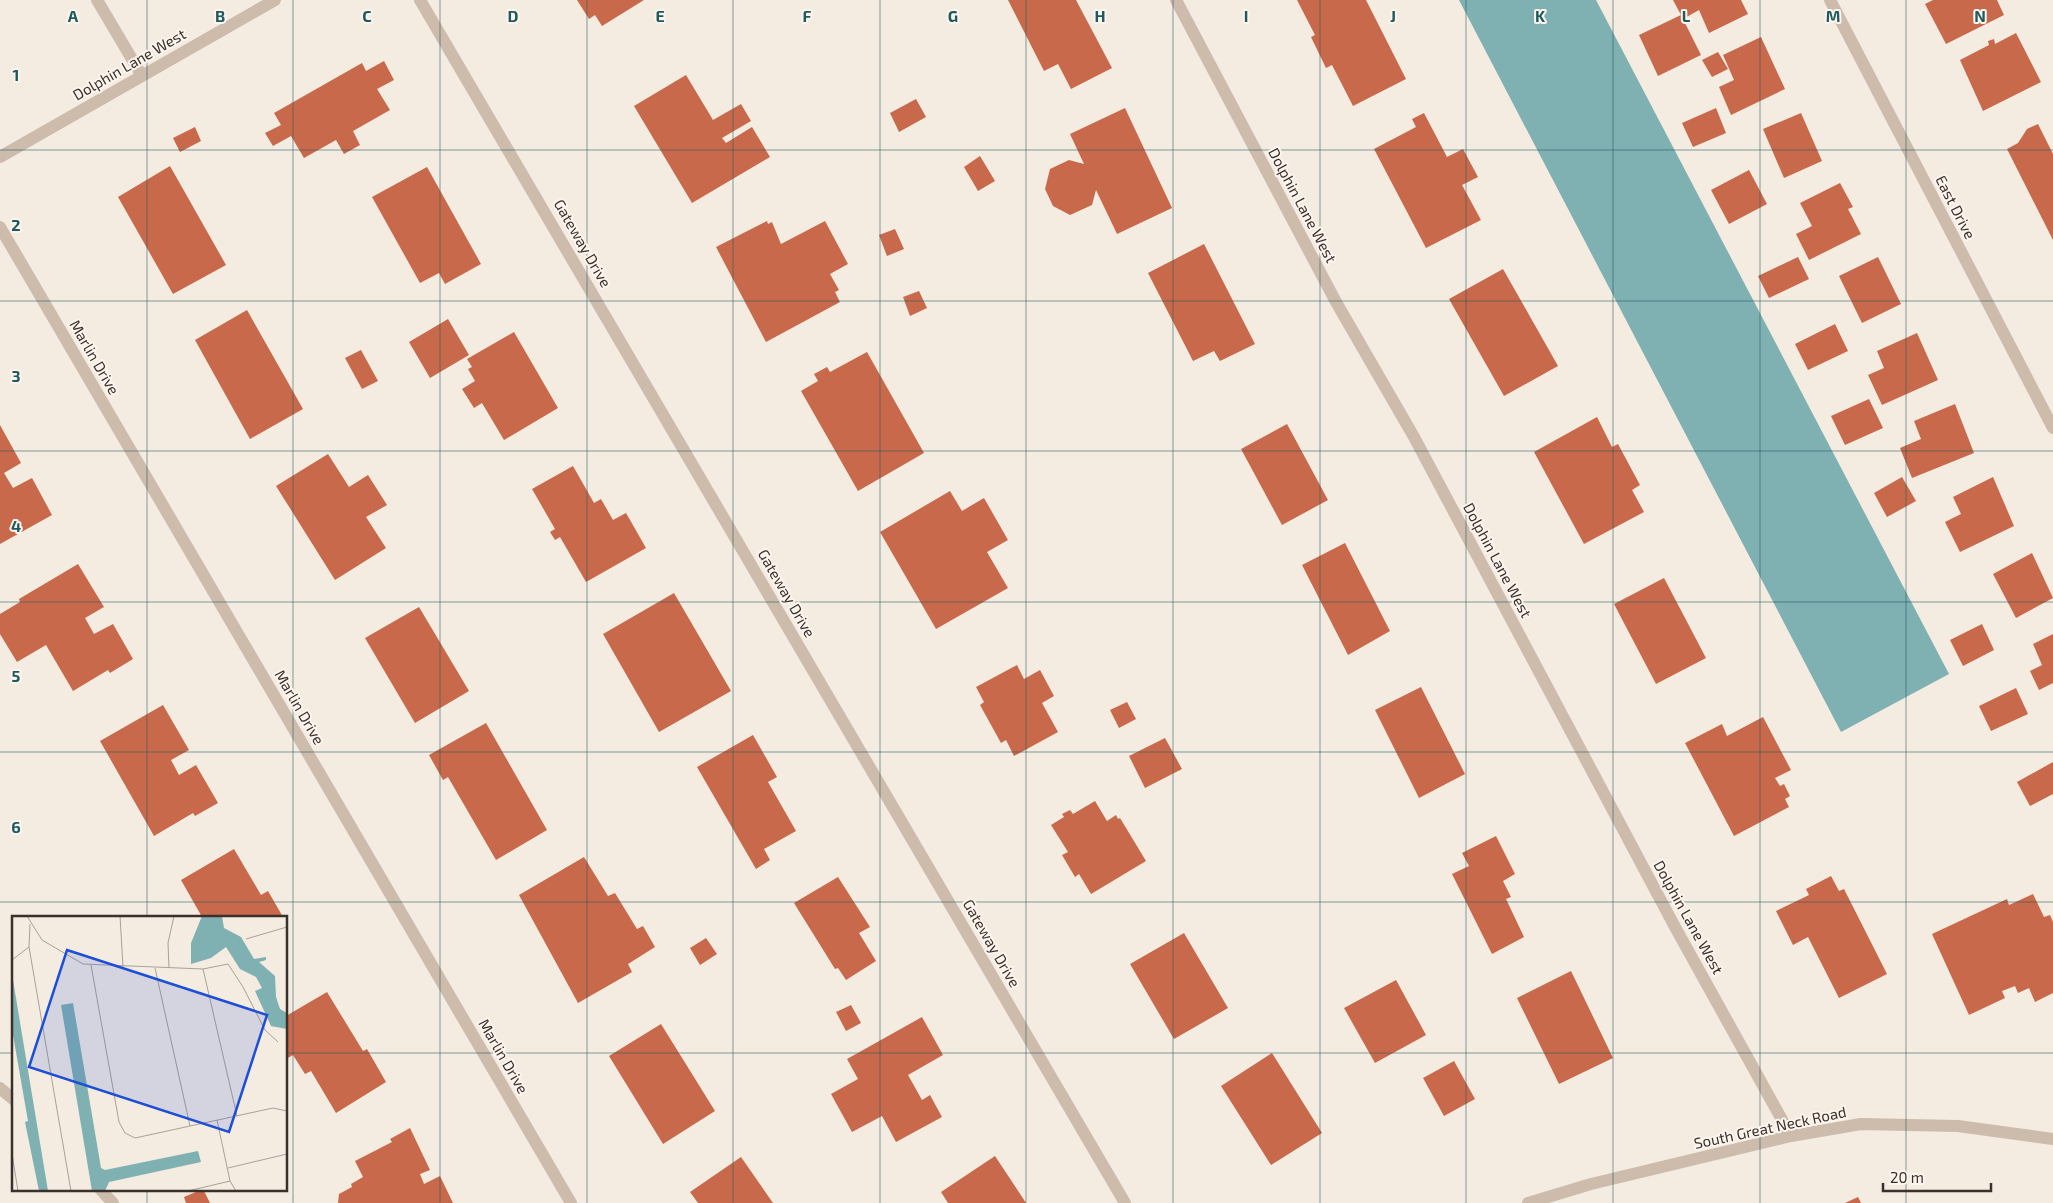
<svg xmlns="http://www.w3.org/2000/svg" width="2053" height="1203" font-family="'Exo 2',sans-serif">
<rect width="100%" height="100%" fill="#f4ebe1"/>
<path fill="#7fb0b2" d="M 1459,0 L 1596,0 L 1949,674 L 1841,732 Z"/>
<path fill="#c8694b" d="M 577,0 L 644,0 L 602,26 L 595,15 L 589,19 Z
M 1008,0 L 1076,0 L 1112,68 L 1071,89 L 1058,64 L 1044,71 Z
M 1297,0 L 1366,0 L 1406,79 L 1353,106 L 1332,65 L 1326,68 L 1311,37 L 1315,35 Z
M 1673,0 L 1741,0 L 1748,14 L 1709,33 L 1699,10 L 1683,19 L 1701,55 L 1658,76 L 1639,35 L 1681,15 Z
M 1933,0 L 1997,0 L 2004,15 L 1946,44 L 1925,4 Z
M 2016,33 L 2041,82 L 1983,111 L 1960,60 L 1989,45 L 1988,41 L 1994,39 L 1995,44 Z
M 1761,37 L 1785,89 L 1731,115 L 1719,87 L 1734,80 L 1723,55 Z
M 1718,52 L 1728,69 L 1712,77 L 1702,60 Z
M 384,61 L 394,80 L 377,89 L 390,110 L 353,131 L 360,145 L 344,154 L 336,140 L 304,158 L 291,136 L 273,146 L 265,133 L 281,125 L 274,113 L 362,63 L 366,71 Z
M 686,75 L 713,120 L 741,104 L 751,121 L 722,138 L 726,143 L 752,127 L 770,157 L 692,203 L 634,106 Z
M 916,99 L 926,117 L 899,132 L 890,113 Z
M 1125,108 L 1172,208 L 1117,234 L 1096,190 L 1092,205 L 1070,215 L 1053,206 L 1045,189 L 1050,169 L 1069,160 L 1084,164 L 1070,134 Z
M 1716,108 L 1726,133 L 1693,147 L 1682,123 Z
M 1424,113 L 1447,157 L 1463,149 L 1478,177 L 1462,185 L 1481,220 L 1426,248 L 1374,149 L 1416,127 L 1412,119 Z
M 1801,113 L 1822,161 L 1784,178 L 1763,129 Z
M 2038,124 L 2053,154 L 2053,240 L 2007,149 L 2018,143 L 2027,129 Z
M 195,127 L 201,141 L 180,152 L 173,138 Z
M 980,156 L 995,181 L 978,191 L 964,167 Z
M 170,166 L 226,265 L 173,294 L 118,197 Z
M 427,167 L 481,264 L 445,284 L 439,273 L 420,283 L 372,197 Z
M 1749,170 L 1767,204 L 1729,224 L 1711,190 Z
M 1840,183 L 1853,207 L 1848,209 L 1861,234 L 1809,260 L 1796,234 L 1812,226 L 1800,203 Z
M 767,221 L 768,224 L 772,222 L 781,244 L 825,221 L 848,264 L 830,274 L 839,290 L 835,292 L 840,302 L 766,342 L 716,247 Z
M 895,229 L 904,249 L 887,256 L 879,235 Z
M 1204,244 L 1255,344 L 1220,361 L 1214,351 L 1193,361 L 1148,273 Z
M 1798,257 L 1809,279 L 1769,298 L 1758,276 Z
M 1878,257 L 1901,304 L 1862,323 L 1839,276 Z
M 1503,269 L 1558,366 L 1504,396 L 1449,299 Z
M 919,291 L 927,308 L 910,316 L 903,297 Z
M 247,310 L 303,409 L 250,439 L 195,340 Z
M 448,319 L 469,355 L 430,378 L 409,342 Z
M 1835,324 L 1848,351 L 1808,370 L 1795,344 Z
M 514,332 L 558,408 L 504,440 L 482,403 L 474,408 L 462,389 L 475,381 L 468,369 L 472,367 L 467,359 Z
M 1917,333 L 1938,380 L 1882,405 L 1868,375 L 1884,368 L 1877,351 Z
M 361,350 L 378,381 L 362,389 L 345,358 Z
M 867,352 L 924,453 L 858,491 L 801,391 L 818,381 L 814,374 L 827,367 L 830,372 Z
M 1869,399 L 1883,428 L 1845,445 L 1831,416 Z
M 1955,404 L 1974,453 L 1912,478 L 1900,448 L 1921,439 L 1914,421 Z
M 1597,417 L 1612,447 L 1618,444 L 1640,485 L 1632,490 L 1644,512 L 1584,544 L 1534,452 Z
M 1287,424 L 1328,500 L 1282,525 L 1241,449 Z
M 0,425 L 21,463 L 4,473 L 13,488 L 32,478 L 52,515 L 0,544 Z
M 328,454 L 349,487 L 368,475 L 387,505 L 366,517 L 386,548 L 335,580 L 276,486 Z
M 573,466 L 594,503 L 601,499 L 613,520 L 626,513 L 646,548 L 586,582 L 560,537 L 555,540 L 550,532 L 555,529 L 532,489 Z
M 1902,477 L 1916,501 L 1887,517 L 1874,493 Z
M 1993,477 L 2014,526 L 1960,552 L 1945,522 L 1961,514 L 1953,497 Z
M 950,491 L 962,511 L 984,498 L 1008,540 L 987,552 L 1008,588 L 936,629 L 880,532 Z
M 1345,543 L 1390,631 L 1348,655 L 1302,565 Z
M 2032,553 L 2053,598 L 2016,618 L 1993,574 Z
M 78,564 L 104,607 L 85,618 L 94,634 L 113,624 L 133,659 L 110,673 L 108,670 L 73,691 L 46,645 L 17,662 L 0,634 L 0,614 L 20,602 L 19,599 Z
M 1664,578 L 1706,658 L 1656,684 L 1614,604 Z
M 674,593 L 731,691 L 659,732 L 603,634 Z
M 419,607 L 469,691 L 415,723 L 365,638 Z
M 1982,624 L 1994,650 L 1963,666 L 1950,640 Z
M 2053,634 L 2053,683 L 2039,690 L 2030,671 L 2042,665 L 2033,644 Z
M 1017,665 L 1024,679 L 1040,670 L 1054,696 L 1042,703 L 1058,732 L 1014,756 L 1006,740 L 1001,743 L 980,705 L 984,702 L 976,687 Z
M 1421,687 L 1465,774 L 1419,798 L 1375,710 Z
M 2016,688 L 2028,714 L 1991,731 L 1979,706 Z
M 1127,702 L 1136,719 L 1119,728 L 1110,710 Z
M 163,705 L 189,750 L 171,760 L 179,775 L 196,765 L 218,803 L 195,816 L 193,813 L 154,836 L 100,741 Z
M 1763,717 L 1791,770 L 1775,778 L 1780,786 L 1784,784 L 1790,796 L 1785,799 L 1789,807 L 1734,836 L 1685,743 L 1722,724 L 1727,736 Z
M 486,723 L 547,830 L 496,860 L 448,777 L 443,780 L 429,755 Z
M 753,735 L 777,777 L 768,782 L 796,831 L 764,849 L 770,860 L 756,869 L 697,767 Z
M 1165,738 L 1182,769 L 1145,788 L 1129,756 Z
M 2053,762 L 2053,794 L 2030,806 L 2017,782 Z
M 1095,801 L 1107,821 L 1116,815 L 1118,819 L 1120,818 L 1146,861 L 1091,894 L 1079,874 L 1075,877 L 1062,855 L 1068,852 L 1051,825 L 1064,817 L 1062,814 L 1070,810 L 1073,814 Z
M 1496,836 L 1515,874 L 1503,881 L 1511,897 L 1506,899 L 1524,937 L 1492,954 L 1452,874 L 1469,866 L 1462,853 Z
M 234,849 L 261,895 L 268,891 L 283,917 L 202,917 L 181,880 Z
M 584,857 L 608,896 L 615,893 L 637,929 L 643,926 L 655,947 L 628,964 L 632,972 L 578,1003 L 519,895 Z
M 1831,876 L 1839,891 L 1844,889 L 1887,974 L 1839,998 L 1808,937 L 1793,945 L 1776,911 L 1809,895 L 1806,889 Z
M 838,877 L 870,927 L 859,933 L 876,961 L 846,980 L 838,968 L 835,969 L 794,903 Z
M 2033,894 L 2044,917 L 2050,915 L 2053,922 L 2053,993 L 2035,1002 L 2029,988 L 2018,993 L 2015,986 L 2002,991 L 2005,998 L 1969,1015 L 1932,934 L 2007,899 L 2009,905 Z
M 1184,933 L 1228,1008 L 1174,1039 L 1130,964 Z
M 706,938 L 717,954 L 700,965 L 690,948 Z
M 1571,971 L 1613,1058 L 1559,1084 L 1517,998 Z
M 1396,980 L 1426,1035 L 1375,1063 L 1344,1008 Z
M 327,992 L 363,1051 L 367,1049 L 386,1082 L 336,1113 L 311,1071 L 305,1074 L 293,1055 L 286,1059 L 286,1016 Z
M 851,1005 L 861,1023 L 846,1031 L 836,1012 Z
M 922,1017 L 943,1055 L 908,1075 L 922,1100 L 930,1095 L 942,1117 L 896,1142 L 882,1116 L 852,1132 L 831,1094 L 858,1079 L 847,1059 Z
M 661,1024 L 715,1111 L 663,1144 L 609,1056 Z
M 1272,1053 L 1322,1133 L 1271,1165 L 1221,1086 Z
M 1454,1061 L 1475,1099 L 1444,1116 L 1423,1078 Z
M 410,1128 L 430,1170 L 420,1174 L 424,1184 L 440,1176 L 453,1203 L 338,1203 L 339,1194 L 352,1187 L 351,1184 L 363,1177 L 355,1161 L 392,1142 L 390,1139 Z
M 995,1156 L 1026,1203 L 948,1203 L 941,1192 Z
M 741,1157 L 773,1203 L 698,1203 L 690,1192 Z
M 203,1189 L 210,1203 L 186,1203 L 184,1197 Z
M 1858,1197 L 1861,1203 L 1845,1203 Z"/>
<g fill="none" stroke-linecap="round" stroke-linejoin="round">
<path stroke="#cdbbac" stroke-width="12" d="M 0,1088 L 14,1100
M 100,1189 L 113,1203"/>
<path stroke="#cdbbac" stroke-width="12" d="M 97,0 L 142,76
M 420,0 L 1125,1203
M 1176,0 L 1336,302 L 1414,437 L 1675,927 L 1791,1136
M 1830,0 L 2053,428
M 0,157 L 275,0
M 0,227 L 571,1203
M 1528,1203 L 1591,1184 L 1791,1136 L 1861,1124 L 1958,1126 L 2053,1139"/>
</g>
<path fill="none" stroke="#1f5a5e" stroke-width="1" stroke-opacity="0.55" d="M 147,0 L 147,917M 293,0 L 293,1203M 440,0 L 440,1203M 587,0 L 587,1203M 733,0 L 733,1203M 880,0 L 880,1203M 1026,0 L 1026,1203M 1173,0 L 1173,1203M 1320,0 L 1320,1203M 1466,0 L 1466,1203M 1613,0 L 1613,1203M 1760,0 L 1760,1203M 1906,0 L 1906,1203M 0,150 L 2053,150M 0,301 L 2053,301M 0,451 L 2053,451M 0,602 L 2053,602M 0,752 L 2053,752M 0,902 L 2053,902M 0,1053 L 14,1053M 286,1053 L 2053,1053M 147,1189 L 147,1203"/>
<g text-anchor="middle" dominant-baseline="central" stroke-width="4" stroke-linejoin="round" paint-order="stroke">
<g font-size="15" fill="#3b302b" stroke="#fbf5ee">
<text transform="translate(129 64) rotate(-30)">Dolphin Lane West</text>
<text transform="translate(1303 205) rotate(62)">Dolphin Lane West</text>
<text transform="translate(1956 207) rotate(63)">East Drive</text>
<text transform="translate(583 243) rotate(60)">Gateway Drive</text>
<text transform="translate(95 357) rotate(60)">Marlin Drive</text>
<text transform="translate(1498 560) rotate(62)">Dolphin Lane West</text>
<text transform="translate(787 593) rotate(60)">Gateway Drive</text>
<text transform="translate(300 707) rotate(60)">Marlin Drive</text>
<text transform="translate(1689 917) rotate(61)">Dolphin Lane West</text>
<text transform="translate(992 943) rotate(60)">Gateway Drive</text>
<text transform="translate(504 1056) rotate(60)">Marlin Drive</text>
<text transform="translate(1770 1127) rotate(-12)">South Great Neck Road</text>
</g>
</g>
<g transform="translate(12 916)">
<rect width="275" height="275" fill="#f4ebe1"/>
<path d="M 190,0 L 210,0 L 212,12 L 229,21 L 242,43 L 254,41 L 254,44 L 247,46 L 263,60 L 264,81 L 268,93 L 275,97 L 275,113 L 259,110 L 243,75 L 250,72 L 244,61 L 228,53 L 214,31 L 199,42 L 179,48 L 179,27 ZM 0,58 L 36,275 L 27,275 L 13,206 L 16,205 L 0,113 ZM 61,87 L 89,252 L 93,254 L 186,235 L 189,246 L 97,266 L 93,275 L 80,275 L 49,89 Z" fill="#7fb0b2"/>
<path fill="none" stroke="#aaa098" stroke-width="1" d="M 15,0 L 30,24 L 71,48 L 191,53 L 216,48 L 231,71 L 253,114 L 266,126M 108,0 L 111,51M 18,8 L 17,31 L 59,275M 234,23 L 275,11M 0,44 L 17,31M 79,49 L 107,206 L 113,217 L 123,222 L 261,192 L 275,195M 143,52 L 178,210M 157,52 L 156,27 L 162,0M 191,53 L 225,200M 205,204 L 218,265 L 224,275M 0,238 L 6,275M 216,252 L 275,238M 176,275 L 218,265"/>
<path fill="#1d4ed8" fill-opacity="0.15" stroke="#1d4ed8" stroke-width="2.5" d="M 55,34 L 255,99 L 217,216 L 17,151 Z"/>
<rect width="275" height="275" fill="none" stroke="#3b302b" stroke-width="2.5"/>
</g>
<g font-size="16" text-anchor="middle" font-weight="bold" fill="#1f5a5e" stroke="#fbf5ee" stroke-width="4" stroke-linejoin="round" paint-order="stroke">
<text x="73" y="22">A</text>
<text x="220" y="22">B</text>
<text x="367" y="22">C</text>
<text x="513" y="22">D</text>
<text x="660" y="22">E</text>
<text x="807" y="22">F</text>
<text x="953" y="22">G</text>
<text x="1100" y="22">H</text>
<text x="1246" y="22">I</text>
<text x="1393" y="22">J</text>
<text x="1540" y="22">K</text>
<text x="1686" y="22">L</text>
<text x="1833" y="22">M</text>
<text x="1980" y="22">N</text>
<text x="16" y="81">1</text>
<text x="16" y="231">2</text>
<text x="16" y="382">3</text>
<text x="16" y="532">4</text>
<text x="16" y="682">5</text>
<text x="16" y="833">6</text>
</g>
<path d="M1883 1183v8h108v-8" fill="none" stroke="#3b302b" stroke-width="2.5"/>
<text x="1890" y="1183" font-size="15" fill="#3b302b" stroke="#fbf5ee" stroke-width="4" paint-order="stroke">20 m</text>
</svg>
